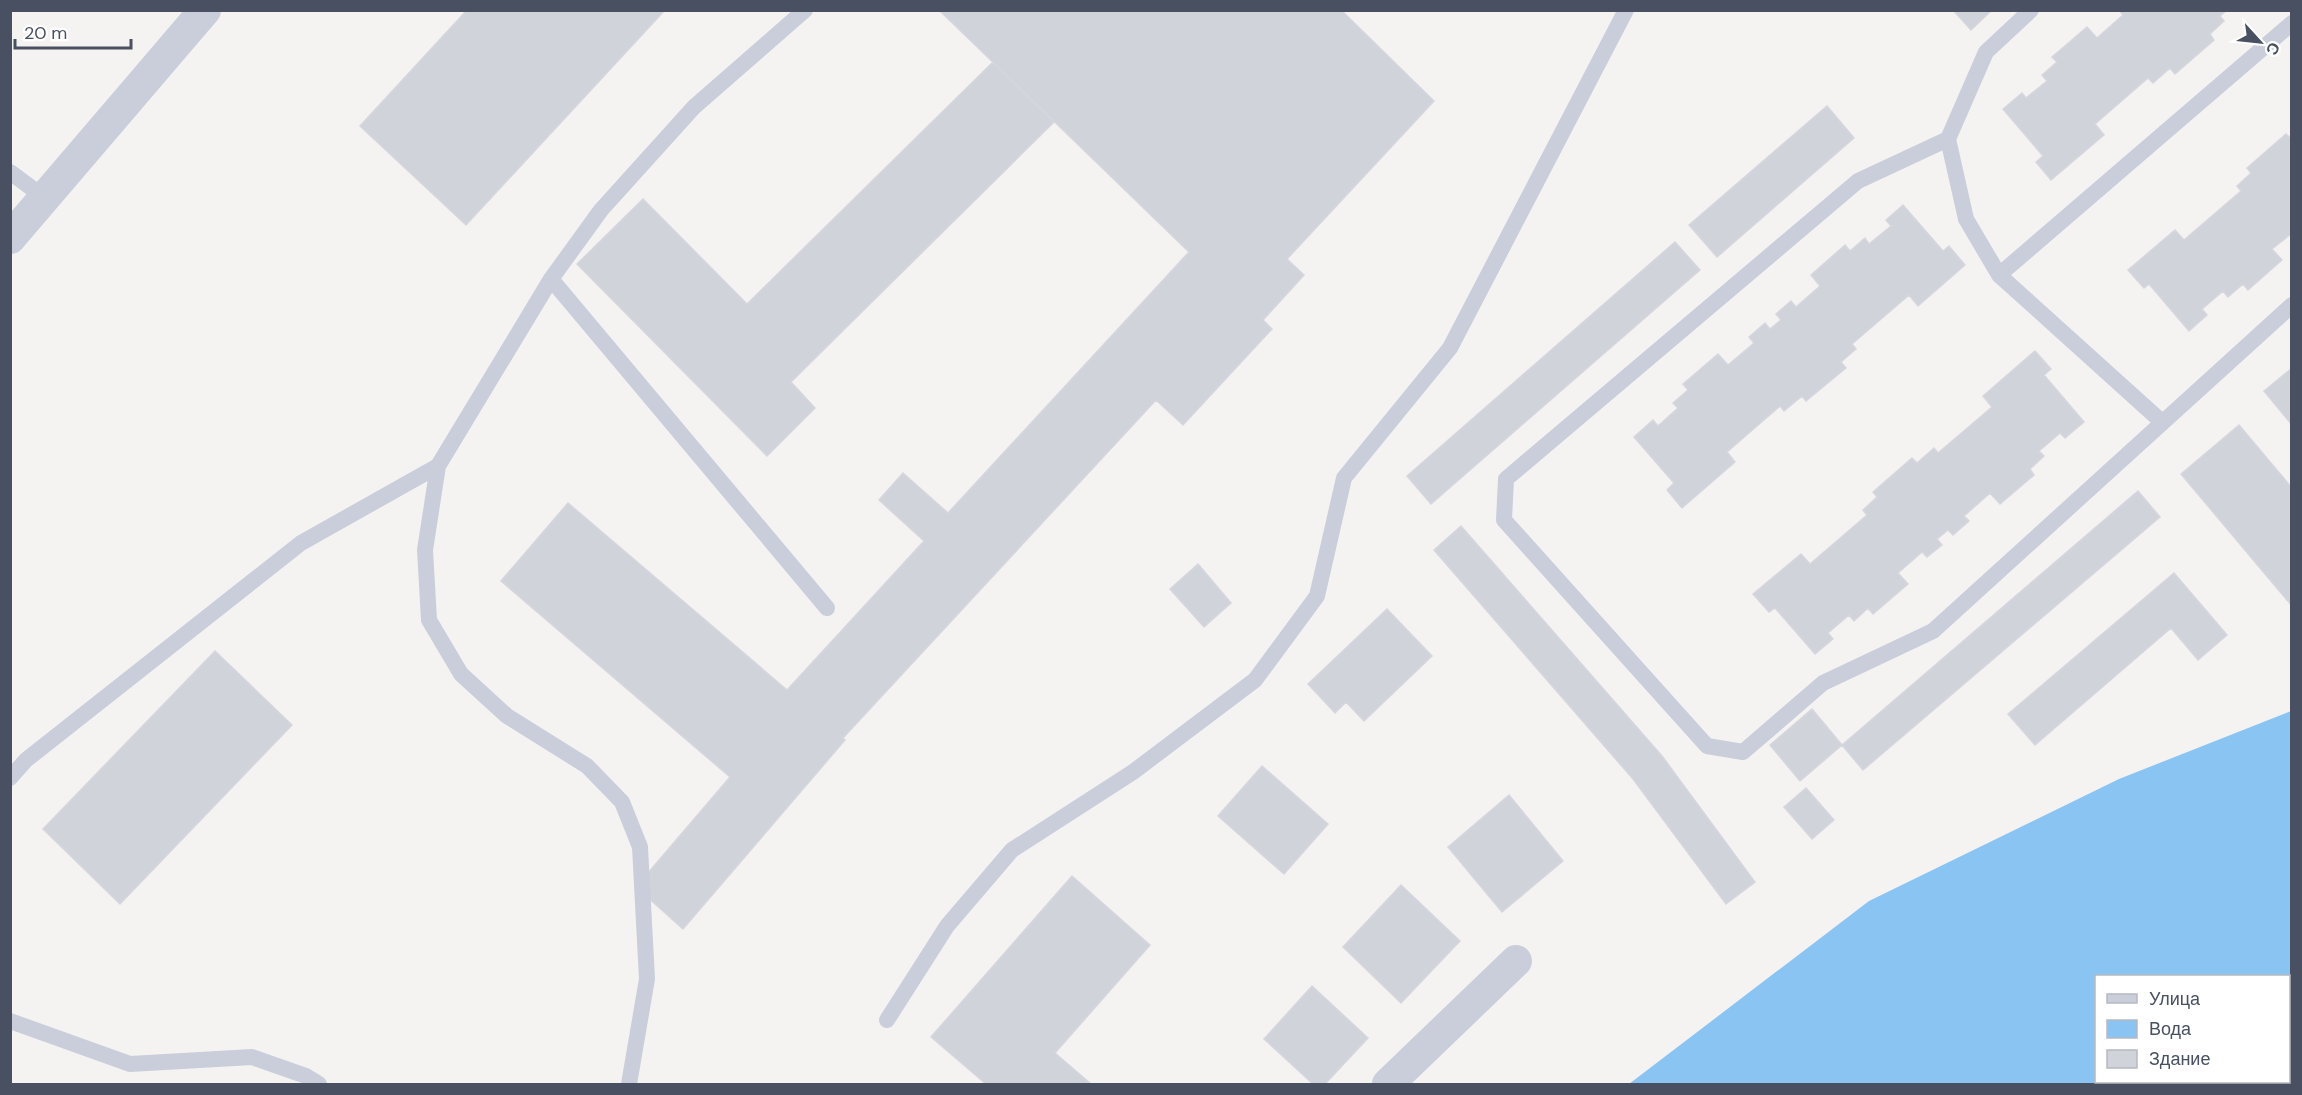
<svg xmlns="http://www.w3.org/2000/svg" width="2302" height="1095" font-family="'DM Sans',sans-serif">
<rect width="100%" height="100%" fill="#f5f3f2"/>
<path fill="#8ac4f2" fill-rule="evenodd" d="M 2291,711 L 2291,1084 L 1629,1084 L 1869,901 L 2119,779 ZM 2096,976 L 2288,976 L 2288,1082 L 2096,1082 Z"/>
<path fill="#d1d3da" stroke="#d6d6de" stroke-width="1.5" d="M 467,10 L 665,10 L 466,225 L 360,126 Z
M 939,10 L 1341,10 L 1434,101 L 1287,259 L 1304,275 L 1263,320 L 1272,329 L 1183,425 L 1156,400 L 843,738 L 845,740 L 683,929 L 636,887 L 730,777 L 501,581 L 568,503 L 787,690 L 924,541 L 879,500 L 903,473 L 948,513 L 1189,252 Z
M 1953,10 L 1992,10 L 1971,30 Z
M 2119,10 L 2227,10 L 2220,16 L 2224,21 L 2210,34 L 2214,40 L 2175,74 L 2170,68 L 2153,83 L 2148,78 L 2095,124 L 2104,135 L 2051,180 L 2036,162 L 2043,156 L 2003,109 L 2022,93 L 2026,98 L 2047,81 L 2042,75 L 2057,62 L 2052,57 L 2087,27 L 2097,38 L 2123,15 Z
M 993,62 L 1054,122 L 791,382 L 815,408 L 767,456 L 577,264 L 643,199 L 747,304 Z
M 1827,106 L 1854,138 L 1717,257 L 1689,225 Z
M 2286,134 L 2292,139 L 2292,233 L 2272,249 L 2282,260 L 2248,290 L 2243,284 L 2228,297 L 2223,291 L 2202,309 L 2207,315 L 2189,331 L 2149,284 L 2144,288 L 2128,270 L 2175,230 L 2184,240 L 2241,191 L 2237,186 L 2251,173 L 2247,168 Z
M 1903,205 L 1943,251 L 1949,246 L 1965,265 L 1918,306 L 1909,295 L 1852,344 L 1856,349 L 1841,362 L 1846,368 L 1806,401 L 1802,396 L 1784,411 L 1780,406 L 1727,452 L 1735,462 L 1682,508 L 1667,490 L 1674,483 L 1634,437 L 1653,420 L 1658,426 L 1678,408 L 1673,403 L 1688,390 L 1683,384 L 1718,354 L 1728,365 L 1754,343 L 1749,337 L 1765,323 L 1770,329 L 1781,320 L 1776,314 L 1791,301 L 1796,307 L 1820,286 L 1811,275 L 1845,245 L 1850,251 L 1865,238 L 1869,244 L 1891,226 L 1886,220 Z
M 1675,242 L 1700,270 L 1431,504 L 1407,476 Z
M 2035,351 L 2051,369 L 2044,375 L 2084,422 L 2065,438 L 2060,433 L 2039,451 L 2044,456 L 2030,469 L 2034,475 L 2000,504 L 1990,493 L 1964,516 L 1969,521 L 1953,535 L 1948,530 L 1937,539 L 1942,545 L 1927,557 L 1922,552 L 1898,573 L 1908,584 L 1873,614 L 1868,608 L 1854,621 L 1849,615 L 1828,633 L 1833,639 L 1815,654 L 1775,608 L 1769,612 L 1753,594 L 1801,554 L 1810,564 L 1867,515 L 1863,510 L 1877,497 L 1873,492 L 1912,458 L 1917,463 L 1934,448 L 1938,453 L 1992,407 L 1983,396 Z
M 2292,368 L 2292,425 L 2264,391 Z
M 2239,425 L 2292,488 L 2292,606 L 2181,474 Z
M 2138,491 L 2160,517 L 1863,770 L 1842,745 Z
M 1461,526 L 1662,756 L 1755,882 L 1726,904 L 1633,779 L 1434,550 Z
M 1198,564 L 1231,603 L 1204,627 L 1170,589 Z
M 2174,573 L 2227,635 L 2198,660 L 2171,628 L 2035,745 L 2008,714 Z
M 1387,609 L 1432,656 L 1364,721 L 1346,702 L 1335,713 L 1308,684 Z
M 215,651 L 292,725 L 120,904 L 43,829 Z
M 1812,709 L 1842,745 L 1800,781 L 1770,745 Z
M 1262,766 L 1328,824 L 1284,874 L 1218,816 Z
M 1806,788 L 1834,820 L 1812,839 L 1784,807 Z
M 1509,795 L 1563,861 L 1502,912 L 1448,847 Z
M 1072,876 L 1150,945 L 1055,1053 L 1091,1084 L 986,1084 L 931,1037 Z
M 1401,885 L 1460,941 L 1401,1003 L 1343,947 Z
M 1312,986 L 1368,1038 L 1325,1084 L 1313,1084 L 1264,1039 Z"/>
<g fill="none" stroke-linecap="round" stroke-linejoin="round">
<path stroke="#c9ceda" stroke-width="16" d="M 805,10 L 694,107 L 601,210 L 551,279 L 827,608
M 2031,10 L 1986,52 L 1948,139 L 1858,181 L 1506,479 L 1504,520 L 1707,746 L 1743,752 L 1823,683 L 1933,631 L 2292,305
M 1948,139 L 1966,219 L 1999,275 L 2162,422
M 10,172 L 45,198
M 1999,275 L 2292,23
M 551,279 L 438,466 L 425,550 L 429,620 L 461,674 L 507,716 L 587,766 L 622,802 L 640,847 L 647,979 L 629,1084
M 10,778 L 26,760 L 301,543 L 438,466
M 887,1020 L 947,926 L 1012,850 L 1133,772 L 1255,680 L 1317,596 L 1344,478 L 1450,348 L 1626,10
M 10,1021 L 130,1064 L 252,1057 L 306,1076 L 319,1084"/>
<path stroke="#c9ceda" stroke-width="32" d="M 10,238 L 205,10
M 1388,1084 L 1516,961"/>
</g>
<rect width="2302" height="1095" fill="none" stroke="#485061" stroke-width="24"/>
<rect x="2095" y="975" width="195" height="108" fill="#ffffff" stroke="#b6b9c0" stroke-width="1.5"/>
<rect x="2107" y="994" width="30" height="9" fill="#c9ceda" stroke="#b6b9c0" stroke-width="1.5"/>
<text x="2149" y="1005" font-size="18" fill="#485061">Улица</text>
<rect x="2107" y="1020" width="30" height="18" fill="#8ac4f2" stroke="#b6b9c0" stroke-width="1.5"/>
<text x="2149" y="1035" font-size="18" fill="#485061">Вода</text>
<rect x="2107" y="1050" width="30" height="18" fill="#d1d3da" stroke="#b6b9c0" stroke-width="1.5"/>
<text x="2149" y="1065" font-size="18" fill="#485061">Здание</text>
<g transform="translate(2260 42) rotate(117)" stroke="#ffffff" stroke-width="4.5" paint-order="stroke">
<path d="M0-4.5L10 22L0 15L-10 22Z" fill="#485061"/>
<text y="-9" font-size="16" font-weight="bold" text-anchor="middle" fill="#485061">С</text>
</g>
<path d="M15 39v9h116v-9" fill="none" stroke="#485061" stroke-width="3"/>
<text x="24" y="39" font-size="18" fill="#485061" stroke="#ffffff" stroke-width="4.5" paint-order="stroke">20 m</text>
</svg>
